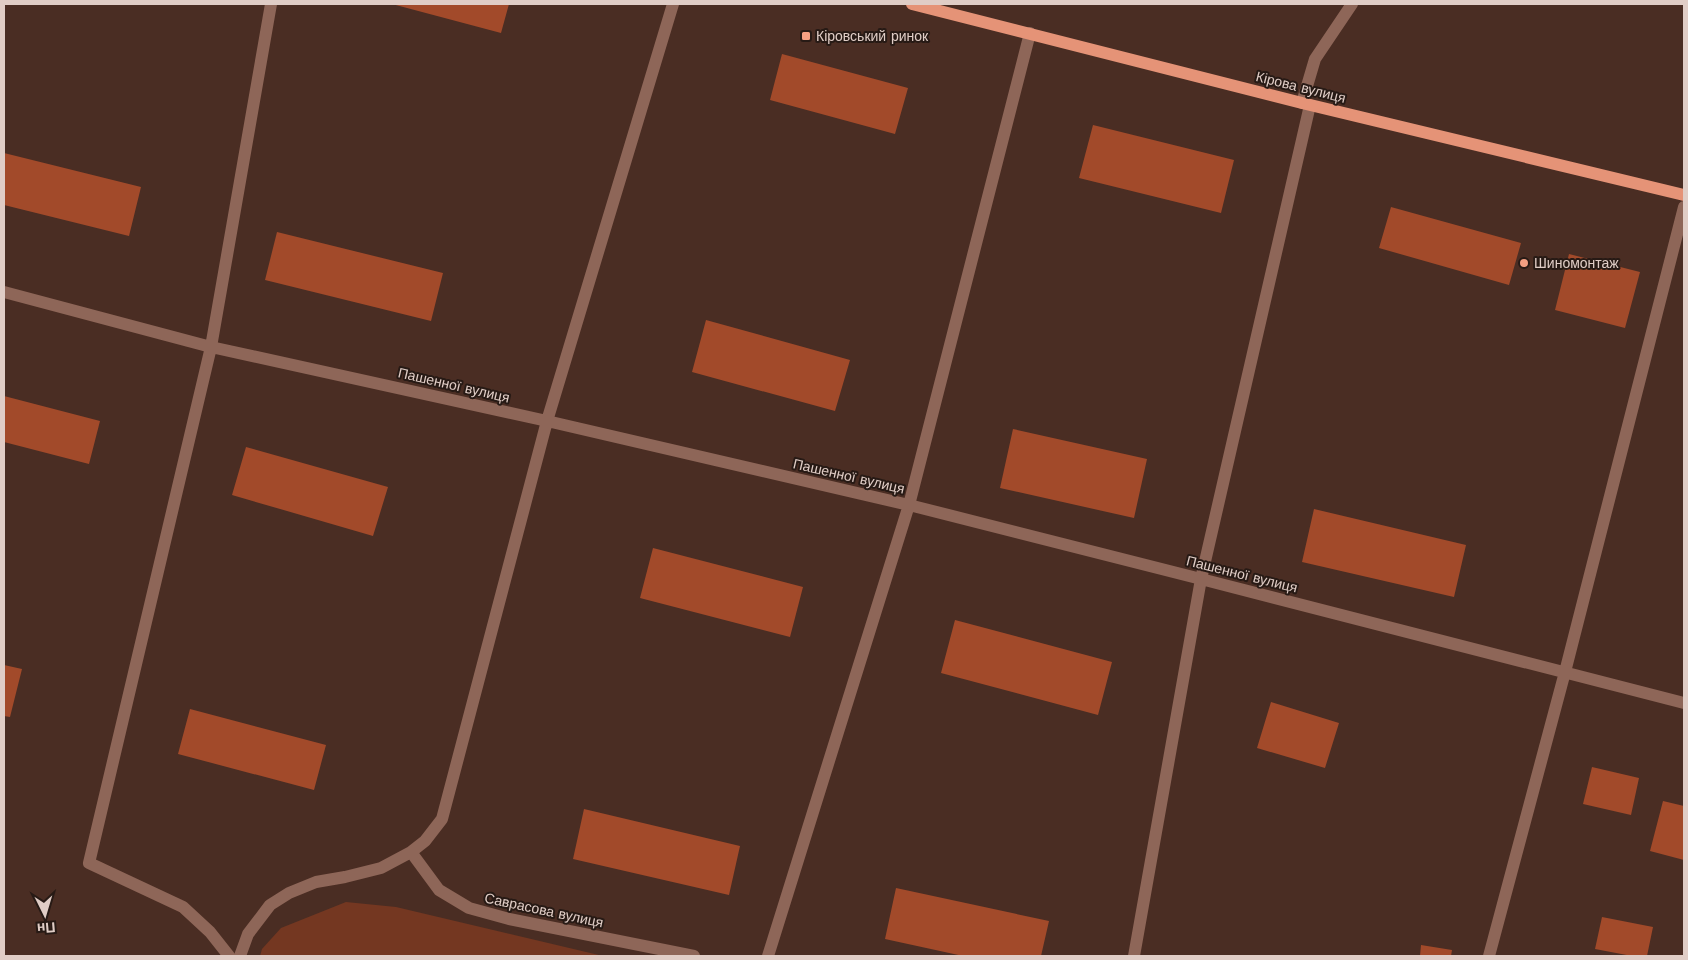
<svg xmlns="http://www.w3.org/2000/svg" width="1688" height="960" font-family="'Work Sans',sans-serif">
<rect width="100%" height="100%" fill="#4a2d23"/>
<path fill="#743721" d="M 346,902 L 396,907 L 603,956 L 260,956 L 262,949 L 281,928 Z"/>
<path fill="#a24a2a" d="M 392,4 L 509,4 L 501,33 Z
M 782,54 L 908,88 L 895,134 L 770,100 Z
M 1093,125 L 1234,160 L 1221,213 L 1079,178 Z
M 4,153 L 141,187 L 129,236 L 4,205 Z
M 1391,207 L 1521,243 L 1509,285 L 1379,248 Z
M 277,232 L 443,273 L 431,321 L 265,280 Z
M 1569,254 L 1640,272 L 1625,328 L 1555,310 Z
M 706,320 L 850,360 L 835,411 L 692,372 Z
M 4,396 L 100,421 L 89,464 L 4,442 Z
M 1013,429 L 1147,459 L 1134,518 L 1000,488 Z
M 246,447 L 388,487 L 373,536 L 232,495 Z
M 1314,509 L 1466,545 L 1454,597 L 1302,562 Z
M 653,548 L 803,587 L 790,637 L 640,598 Z
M 955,620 L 1112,662 L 1098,715 L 941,673 Z
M 4,665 L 22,669 L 10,717 L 4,716 Z
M 1271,702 L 1339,723 L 1325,768 L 1257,748 Z
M 190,709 L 326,745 L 314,790 L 178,754 Z
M 1592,767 L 1639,778 L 1631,815 L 1583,804 Z
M 1663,801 L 1684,806 L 1684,860 L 1650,851 Z
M 584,809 L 740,846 L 729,895 L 573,859 Z
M 896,888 L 1049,921 L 1041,956 L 963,956 L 885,939 Z
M 1602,917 L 1653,927 L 1647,956 L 1632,956 L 1595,949 Z
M 1421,945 L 1452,950 L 1451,956 L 1420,956 Z"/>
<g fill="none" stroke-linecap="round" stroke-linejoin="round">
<path stroke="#8e6658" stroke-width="12" d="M 1302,103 L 1315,59 L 1352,4
M 4,292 L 211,347 L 547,421 L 909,505 L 1201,579 L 1684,703
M 411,852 L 439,890 L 469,908 L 509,919 L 694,956
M 229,956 L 210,932 L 183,907 L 89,863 L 211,347 L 271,4
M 240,956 L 248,934 L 270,905 L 289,893 L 316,882 L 345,877 L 381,868 L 411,852 L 425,841 L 442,819 L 547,421 L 673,4
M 768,956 L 909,505 L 1030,33
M 1134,956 L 1201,579 L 1310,105
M 1489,956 L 1565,672 L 1684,207"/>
<path stroke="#e59377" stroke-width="12" d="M 912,4 L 1302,103 L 1684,195"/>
</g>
<g fill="#f39f82" stroke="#271a15" stroke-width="2">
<rect x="801" y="31" width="10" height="10" rx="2.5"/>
<circle cx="1524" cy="263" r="5"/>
</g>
<g text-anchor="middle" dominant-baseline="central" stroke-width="4" stroke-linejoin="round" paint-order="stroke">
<g font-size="14" fill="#e0cdc6" stroke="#271a15" text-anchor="start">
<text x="816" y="36">Кіровський ринок</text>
<text x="1534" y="263">Шиномонтаж</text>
</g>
<g font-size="14" fill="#e0cdc6" stroke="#271a15">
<text transform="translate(1301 87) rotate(14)">Кірова вулиця</text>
<text transform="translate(454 385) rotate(13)">Пашенної вулиця</text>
<text transform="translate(849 476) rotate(13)">Пашенної вулиця</text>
<text transform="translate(1242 574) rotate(14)">Пашенної вулиця</text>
<text transform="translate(544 910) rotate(12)">Саврасова вулиця</text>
</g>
</g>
<rect width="1688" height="960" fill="none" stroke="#e0cdc6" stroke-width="10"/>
<g transform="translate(45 915) rotate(175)" stroke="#271a15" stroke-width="4" paint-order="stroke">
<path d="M0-4L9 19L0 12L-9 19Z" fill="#e0cdc6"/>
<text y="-8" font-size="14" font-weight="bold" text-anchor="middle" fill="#e0cdc6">Пн</text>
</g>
</svg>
